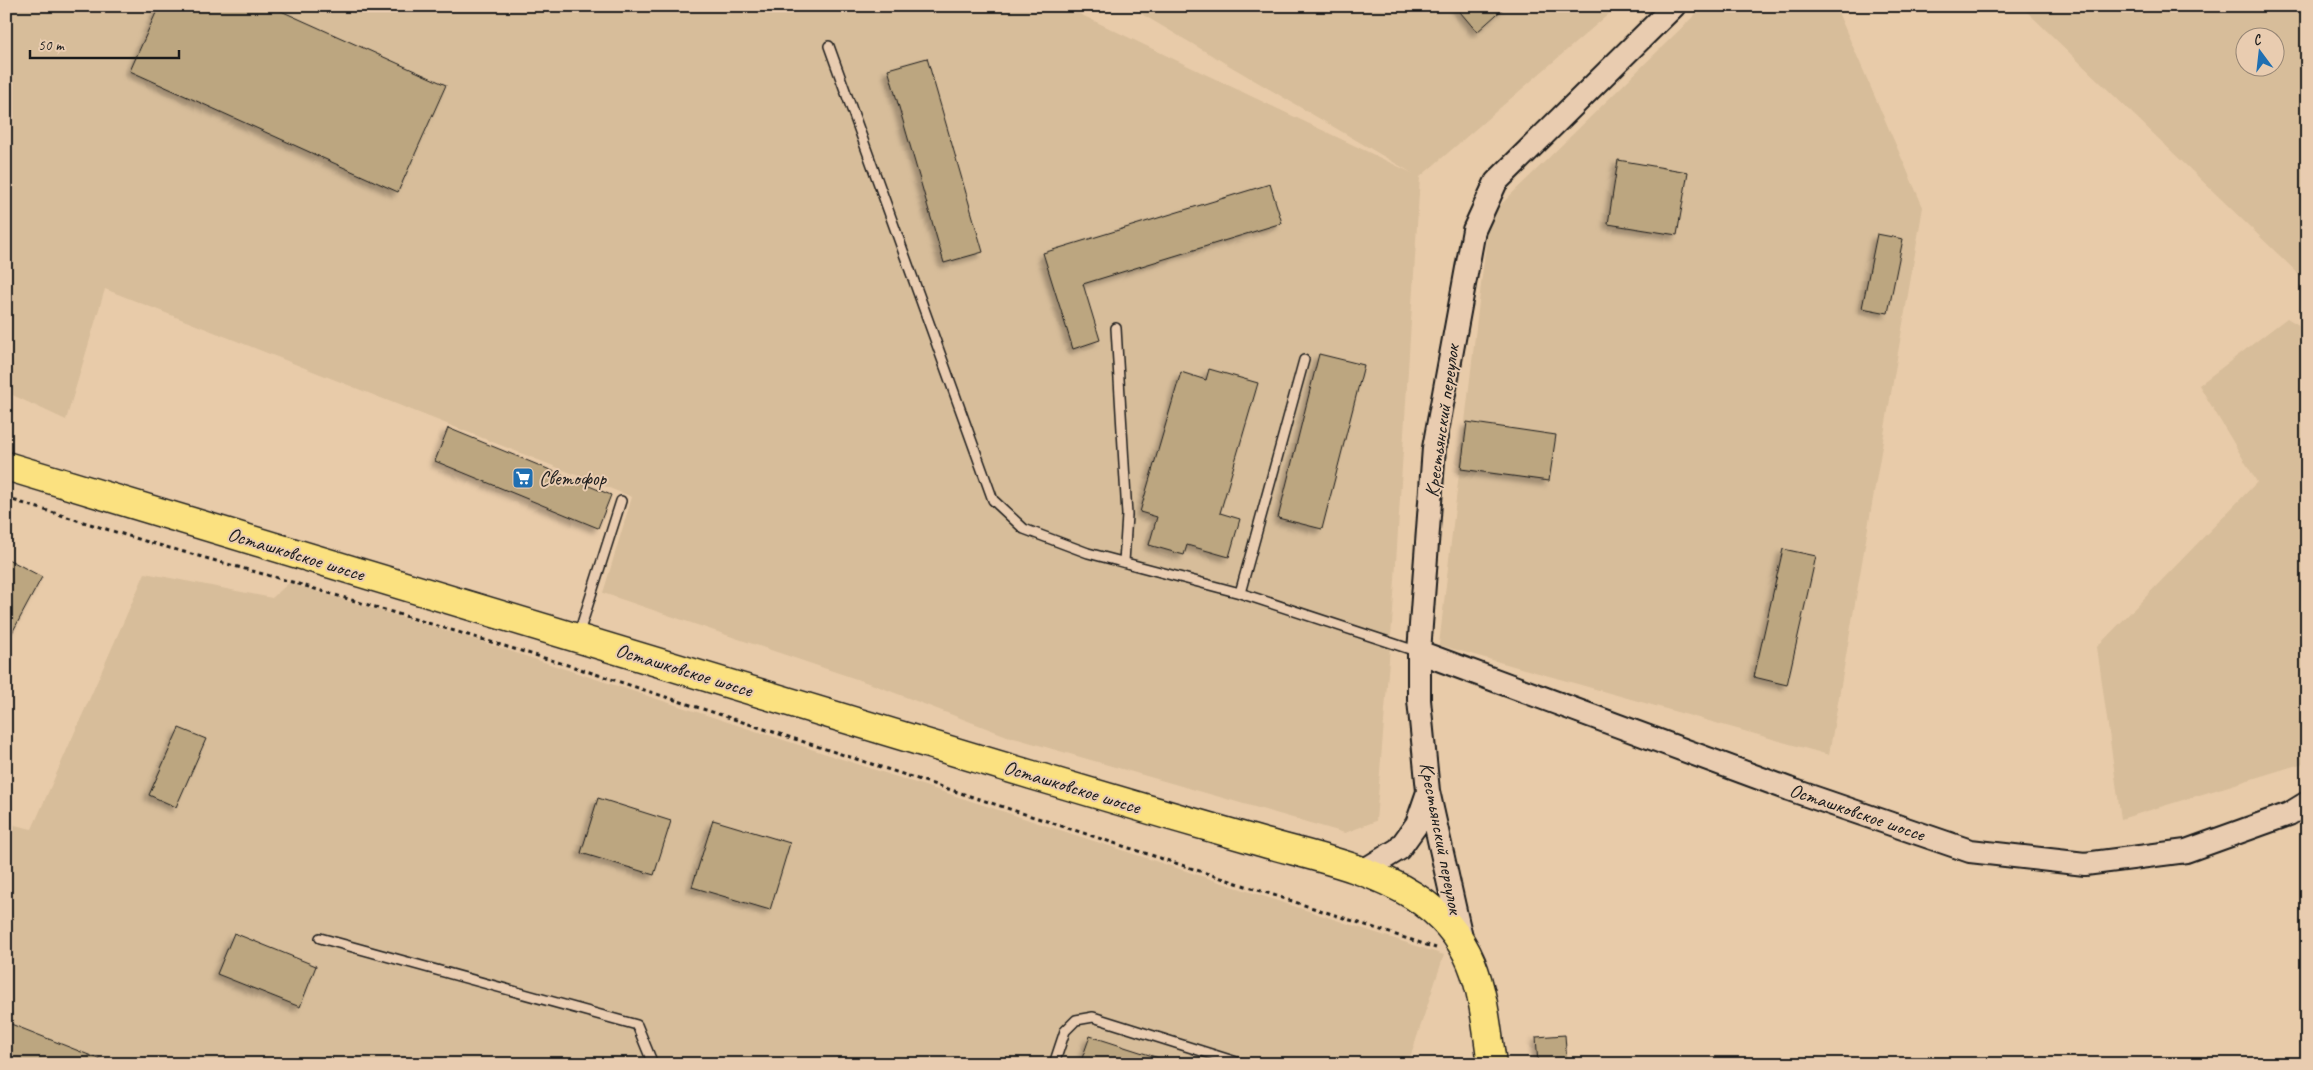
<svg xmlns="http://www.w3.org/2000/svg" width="2313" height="1070" font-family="Caveat,sans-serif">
<defs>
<filter id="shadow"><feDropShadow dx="-4.5" dy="4.5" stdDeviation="2.5" flood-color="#0004"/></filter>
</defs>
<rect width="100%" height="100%" fill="#e8cba9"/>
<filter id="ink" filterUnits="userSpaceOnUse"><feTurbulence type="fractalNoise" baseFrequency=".02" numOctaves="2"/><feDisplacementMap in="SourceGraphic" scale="10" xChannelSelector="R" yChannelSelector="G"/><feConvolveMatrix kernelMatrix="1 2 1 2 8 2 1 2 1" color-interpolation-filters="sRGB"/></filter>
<g filter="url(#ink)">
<path fill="#d7bd9a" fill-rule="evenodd" d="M 6,6 L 1063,6 L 1412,173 L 1128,6 L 1618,6 L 1420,177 L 1393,611 L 1376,821 L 1345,833 L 1007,736 L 877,686 L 603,593 L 632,497 L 105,289 L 66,420 L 6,392 Z
M 1704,6 L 1829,6 L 1837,10 L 1923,207 L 1829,755 L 1439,645 L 1489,216 Z
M 2021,6 L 2307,6 L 2307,282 ZM 2246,38 L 2276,38 L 2276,68 L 2246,68 Z
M 2287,318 L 2307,330 L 2307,762 L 2121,819 L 2097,647 L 2257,482 L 2199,385 Z
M 145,573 L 272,598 L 289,583 L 473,639 L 1444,955 L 1408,1064 L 6,1064 L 6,823 L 32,829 Z"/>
<path fill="#bca680" stroke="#1c1c1c" filter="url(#shadow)" d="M 159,6 L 270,6 L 446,85 L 398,192 L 130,71 Z
M 1455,6 L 1506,6 L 1477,32 Z
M 927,58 L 983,252 L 944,263 L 888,69 Z
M 1618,160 L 1688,172 L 1677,235 L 1608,224 Z
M 1270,184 L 1282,223 L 1083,284 L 1100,340 L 1073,349 L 1043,253 Z
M 1877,234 L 1903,239 L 1888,313 L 1862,308 Z
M 1319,354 L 1364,365 L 1322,529 L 1278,518 Z
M 1209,369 L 1258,383 L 1220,513 L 1240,519 L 1229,557 L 1187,545 L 1184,555 L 1149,545 L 1157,517 L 1140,512 L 1181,372 L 1206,380 Z
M 1467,422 L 1556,435 L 1549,481 L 1461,469 Z
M 448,428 L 611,495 L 598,528 L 435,461 Z
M 1783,549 L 1816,556 L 1787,685 L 1754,677 Z
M 6,558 L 42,577 L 6,644 Z
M 179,728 L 206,739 L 176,807 L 149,795 Z
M 598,798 L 671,821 L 654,875 L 581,853 Z
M 713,820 L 790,843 L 770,910 L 692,887 Z
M 234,933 L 316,966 L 300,1007 L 217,974 Z
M 6,1022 L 109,1063 L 109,1064 L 6,1064 Z
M 1565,1035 L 1567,1064 L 1538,1064 L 1536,1037 Z
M 1090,1036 L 1165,1060 L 1165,1064 L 1080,1064 Z"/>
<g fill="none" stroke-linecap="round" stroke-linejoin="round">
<g stroke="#1c1c1c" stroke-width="12">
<path id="service" d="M 829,46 L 993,500 L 1024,529 L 1088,553 L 1240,593 L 1419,652
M 1116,328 L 1127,515 L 1124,562
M 1240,593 L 1304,360
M 578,636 L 621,501
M 320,938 L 637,1025 L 653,1064
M 1054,1064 L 1065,1031 L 1076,1020 L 1093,1017 L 1243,1064"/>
</g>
<g stroke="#1c1c1c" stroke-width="26">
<path id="tertiary" d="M 1419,652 L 1789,789 L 1970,851 L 2085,864 L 2186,851 L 2289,814 L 2307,803
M 1363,871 L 1399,849 L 1417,824 L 1428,792
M 1462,942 L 1428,791 L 1419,700 L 1419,652 L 1434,448 L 1474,230 L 1496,182 L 1674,6"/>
</g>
<g stroke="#1c1c1c" stroke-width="31">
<path id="primary" d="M 6,466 C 348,569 690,672 1032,775 C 1110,798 1187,821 1265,843 C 1315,857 1370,868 1414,896 C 1480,939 1482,994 1492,1064"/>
</g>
<path stroke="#1c1c1c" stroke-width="3" stroke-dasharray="4 4" stroke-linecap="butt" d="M 6,498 L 148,542 L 292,582 L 574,667 L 1436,948"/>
<use href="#service" stroke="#e9ccb0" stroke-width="9"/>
<use href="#tertiary" stroke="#e9ccb0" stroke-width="22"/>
<use href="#primary" stroke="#fbe180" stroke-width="28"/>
</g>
</g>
<defs>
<g id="supermarket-square" transform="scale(1.125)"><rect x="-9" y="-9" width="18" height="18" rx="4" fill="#1f6fb2" stroke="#e9ccb0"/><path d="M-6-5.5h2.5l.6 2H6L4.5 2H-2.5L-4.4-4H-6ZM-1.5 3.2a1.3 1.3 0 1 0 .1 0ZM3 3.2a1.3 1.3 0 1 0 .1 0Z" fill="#fff"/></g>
</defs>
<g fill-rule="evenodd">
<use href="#supermarket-square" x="523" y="478"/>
</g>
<g text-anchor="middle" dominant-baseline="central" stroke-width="4" stroke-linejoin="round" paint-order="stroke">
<g font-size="20" fill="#1c1c1c" stroke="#e9ccb0">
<text transform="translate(1442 421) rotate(-82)">Крестьянский переулок</text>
<text transform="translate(296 554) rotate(17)">Осташковское шоссе</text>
<text transform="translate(684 670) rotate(17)">Осташковское шоссе</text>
<text transform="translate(1072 787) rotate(17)">Осташковское шоссе</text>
<text transform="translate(1857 812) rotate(19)">Осташковское шоссе</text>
<text transform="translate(1441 838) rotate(79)">Крестьянский переулок</text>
</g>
<g font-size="20" fill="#1c1c1c" stroke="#e9ccb0" text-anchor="start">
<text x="539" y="478">Светофор</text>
</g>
</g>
<rect width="2313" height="1070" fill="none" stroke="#e9ccb0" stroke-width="25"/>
<rect x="12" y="12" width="2288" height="1045" fill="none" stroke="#1c1c1c" stroke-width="2" filter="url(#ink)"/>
<g transform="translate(2260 52) rotate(345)"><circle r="24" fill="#e9ccb0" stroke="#978675"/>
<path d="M0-4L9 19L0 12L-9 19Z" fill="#1f6fb2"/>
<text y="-8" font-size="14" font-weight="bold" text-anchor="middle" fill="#1c1c1c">С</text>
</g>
<path d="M30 50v8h149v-8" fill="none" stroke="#1c1c1c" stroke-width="2.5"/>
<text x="38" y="50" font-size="15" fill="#1c1c1c" stroke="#e9ccb0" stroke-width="4" paint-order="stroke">50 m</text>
</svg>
